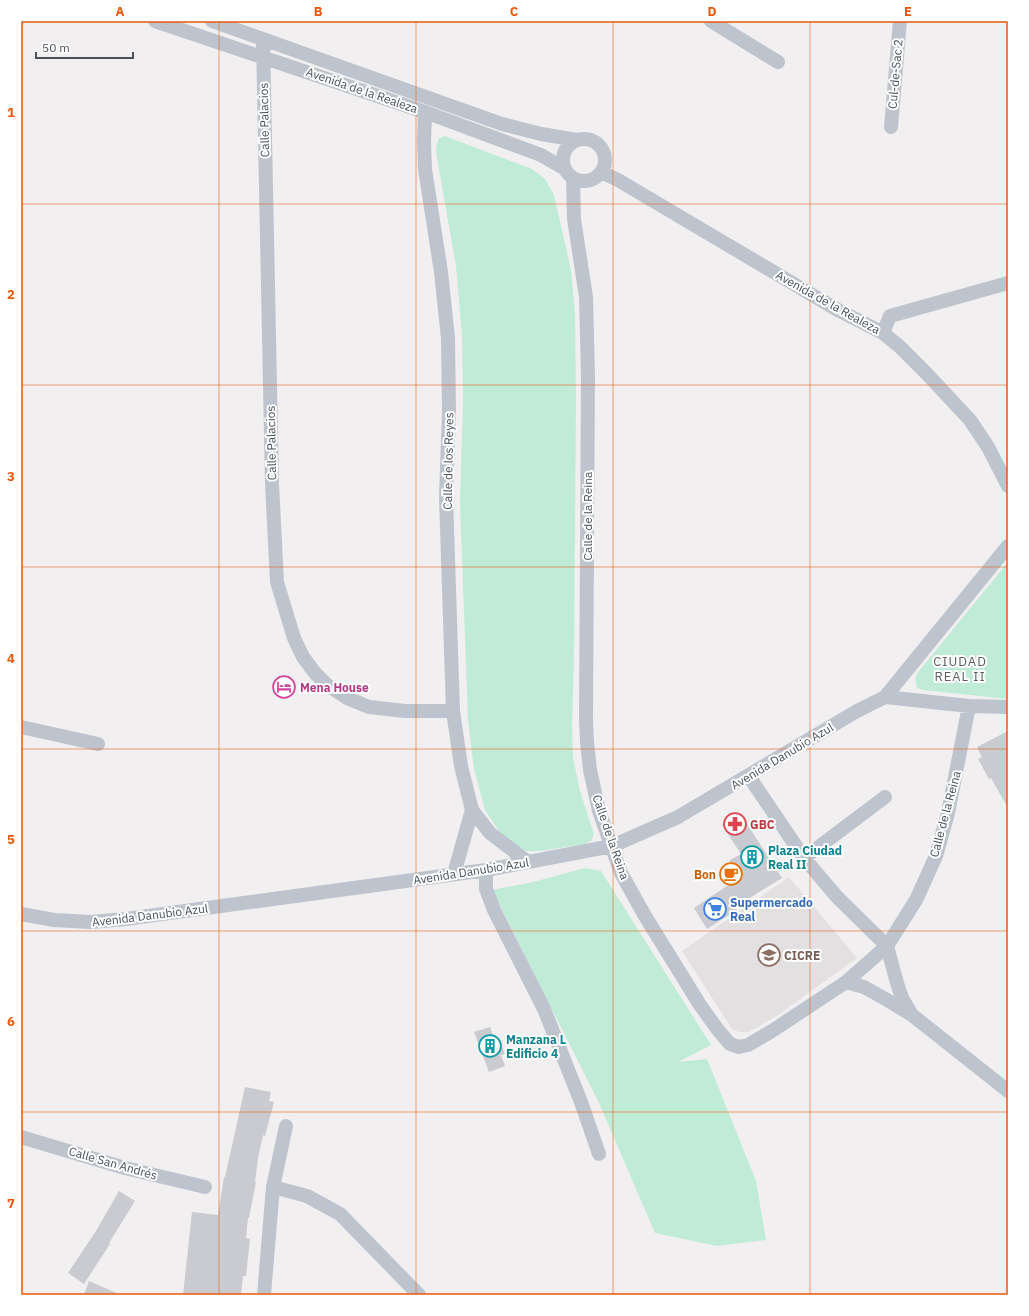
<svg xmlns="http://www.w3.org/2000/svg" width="1029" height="1316" font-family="'IBM Plex Sans',sans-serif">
<rect width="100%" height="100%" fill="#f1efef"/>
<path fill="#e2e0e0" d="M 789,877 L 857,958 L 778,1015 L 749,1032 L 739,1032 L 732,1029 L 682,951 Z"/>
<path fill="#c0ecd7" d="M 445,136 L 532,169 L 545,179 L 554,195 L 571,270 L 575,313 L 576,402 L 574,656 L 572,726 L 573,758 L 580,791 L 594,834 L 592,840 L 585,844 L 540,851 L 527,851 L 516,847 L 503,837 L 485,810 L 474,769 L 468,720 L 460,504 L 463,402 L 462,336 L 456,266 L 436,152 L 437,143 L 439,138 Z
M 1008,562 L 1008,699 L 923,690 L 917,688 L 915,678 L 919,671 Z
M 585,868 L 601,871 L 711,1045 L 678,1062 L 707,1059 L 756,1181 L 766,1240 L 717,1246 L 655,1233 L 599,1103 L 492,890 L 533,882 Z"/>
<path fill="#c9cbd1" d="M 1008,731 L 1008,808 L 991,778 L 989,779 L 978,759 L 982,757 L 977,747 Z
M 740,813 L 782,878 L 735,907 L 737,910 L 707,929 L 694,908 L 733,882 L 727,875 L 730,860 L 741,854 L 722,825 Z
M 490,1027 L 494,1038 L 498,1037 L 505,1054 L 501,1055 L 505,1066 L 489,1072 L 474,1032 Z
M 245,1087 L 271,1092 L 269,1101 L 274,1102 L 265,1136 L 263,1135 L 258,1158 L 255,1182 L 256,1182 L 249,1218 L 248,1218 L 246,1238 L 250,1239 L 246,1276 L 243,1276 L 241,1295 L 183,1295 L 192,1212 L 218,1215 L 224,1177 L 225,1177 Z
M 119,1191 L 135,1201 L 109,1243 L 110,1244 L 84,1284 L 68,1273 L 96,1231 Z
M 89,1281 L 121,1295 L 84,1295 Z"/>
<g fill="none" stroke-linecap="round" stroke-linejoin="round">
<path stroke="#bec4cd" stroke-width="14" d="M 155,21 L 425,112 L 541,155 L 565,169
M 212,21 L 502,124 L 541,134 L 577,140
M 711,21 L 778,62
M 263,39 L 272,484 L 277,582 L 294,638 L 303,657 L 315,673 L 327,685 L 347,698 L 369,707 L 405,711 L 453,711
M 425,112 L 424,143 L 425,169 L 441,272 L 448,338 L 449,411 L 446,497 L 453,711 L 461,766 L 472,810 L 490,833 L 528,862
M 891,127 L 900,21
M563 160a21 21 0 1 1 42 0a21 21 0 1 1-42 0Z
M 601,172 L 618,180 L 836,309 L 883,333 L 899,346 L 927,374 L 970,420 L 988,447 L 1008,486
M 573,178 L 574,219 L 586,297 L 588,376 L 586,718 L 587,742 L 590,770 L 599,811 L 621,873 L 645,916 L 700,1005 L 718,1030 L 730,1044 L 739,1047 L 748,1045 L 772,1031 L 846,982 L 887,946 L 916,900 L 936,856 L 948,813 L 969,706
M 883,333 L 890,316 L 1008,283
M 885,697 L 969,706 L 1008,707
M 21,727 L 98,744
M 750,775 L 754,784 L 804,858 L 837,897 L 887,946 L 897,983 L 902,998 L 912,1015
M 804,858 L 885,797
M 486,870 L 486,889 L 494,910 L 544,1009 L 581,1102 L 599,1154
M 454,874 L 472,810
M 21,914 L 54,920 L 91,922 L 126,919 L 486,870 L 612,846 L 678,817 L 857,711 L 885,697 L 1008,546
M 846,982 L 864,987 L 889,1001 L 912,1015 L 1008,1091
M 21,1137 L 125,1168 L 205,1187
M 273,1187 L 307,1196 L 340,1214 L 419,1295
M 264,1295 L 273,1187 L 286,1126"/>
</g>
<path fill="none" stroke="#e8590c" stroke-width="1" stroke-opacity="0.55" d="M 219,21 L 219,1295M 416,21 L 416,1295M 613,21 L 613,1295M 810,21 L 810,1295M 21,204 L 1008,204M 21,385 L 1008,385M 21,567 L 1008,567M 21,749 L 1008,749M 21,931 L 1008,931M 21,1112 L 1008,1112"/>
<defs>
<g id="hotel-ring" transform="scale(1.15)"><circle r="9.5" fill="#fff" stroke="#d1479c" stroke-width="1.5"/><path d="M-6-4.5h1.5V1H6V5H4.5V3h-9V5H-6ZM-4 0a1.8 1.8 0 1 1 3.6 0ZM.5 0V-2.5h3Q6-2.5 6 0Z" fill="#d1479c"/></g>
<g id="pharmacy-ring" transform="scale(1.15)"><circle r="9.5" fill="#fff" stroke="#e0444e" stroke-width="1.5"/><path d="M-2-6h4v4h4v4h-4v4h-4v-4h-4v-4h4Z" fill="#e0444e"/></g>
<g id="building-ring" transform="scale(1.15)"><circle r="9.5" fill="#fff" stroke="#0f9aa8" stroke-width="1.5"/><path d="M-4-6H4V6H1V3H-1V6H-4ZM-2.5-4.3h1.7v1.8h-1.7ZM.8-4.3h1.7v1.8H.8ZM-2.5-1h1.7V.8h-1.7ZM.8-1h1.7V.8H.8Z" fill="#0f9aa8"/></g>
<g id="cafe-ring" transform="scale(1.15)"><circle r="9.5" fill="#fff" stroke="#e8710a" stroke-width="1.5"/><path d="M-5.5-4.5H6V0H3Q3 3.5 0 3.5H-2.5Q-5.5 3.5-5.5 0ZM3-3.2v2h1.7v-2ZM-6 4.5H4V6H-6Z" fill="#e8710a"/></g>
<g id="supermarket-ring" transform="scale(1.15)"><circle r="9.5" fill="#fff" stroke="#3f7fe0" stroke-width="1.5"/><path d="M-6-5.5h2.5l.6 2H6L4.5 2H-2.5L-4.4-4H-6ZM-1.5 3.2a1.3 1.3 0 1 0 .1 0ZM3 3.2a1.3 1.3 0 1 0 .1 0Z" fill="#3f7fe0"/></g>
<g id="school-ring" transform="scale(1.15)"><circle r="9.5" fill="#fff" stroke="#8d6e63" stroke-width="1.5"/><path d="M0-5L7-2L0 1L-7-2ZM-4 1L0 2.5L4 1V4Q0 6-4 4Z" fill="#8d6e63"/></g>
</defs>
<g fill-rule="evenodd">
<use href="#hotel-ring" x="284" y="687"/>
<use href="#pharmacy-ring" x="735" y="824"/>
<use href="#building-ring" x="752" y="857"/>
<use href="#cafe-ring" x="731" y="874"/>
<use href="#supermarket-ring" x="715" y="909"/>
<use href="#school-ring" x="769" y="955"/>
<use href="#building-ring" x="490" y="1046"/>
</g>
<g text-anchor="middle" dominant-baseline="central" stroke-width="4" stroke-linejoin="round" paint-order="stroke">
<g font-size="12" fill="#48505b" stroke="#fff">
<text transform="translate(895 74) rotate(-85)">Cul-de-Sac 2</text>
<text transform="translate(362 90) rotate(19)">Avenida de la Realeza</text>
<text transform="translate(264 120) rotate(-91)">Calle Palacios</text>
<text transform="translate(828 302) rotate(29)">Avenida de la Realeza</text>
<text transform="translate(271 443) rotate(-91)">Calle Palacios</text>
<text transform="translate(448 461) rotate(-89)">Calle de los Reyes</text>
<text transform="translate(587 516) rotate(-90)">Calle de la Reina</text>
<text transform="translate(782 756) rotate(-31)">Avenida Danubio Azul</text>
<text transform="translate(945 814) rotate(-75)">Calle de la Reina</text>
<text transform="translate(611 837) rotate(71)">Calle de la Reina</text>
<text transform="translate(471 871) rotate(-9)">Avenida Danubio Azul</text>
<text transform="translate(150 915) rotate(-7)">Avenida Danubio Azul</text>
<text transform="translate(113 1163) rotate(16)">Calle San Andrés</text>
</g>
<g font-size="12" font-weight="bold" fill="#b23c85" stroke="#fff" text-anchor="start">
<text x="300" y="687">Mena House</text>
</g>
<g font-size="12" font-weight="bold" fill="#be3a42" stroke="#fff" text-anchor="start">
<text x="750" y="824">GBC</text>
</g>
<g font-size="12" font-weight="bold" fill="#0d838f" stroke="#fff" text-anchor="start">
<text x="768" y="850">Plaza Ciudad<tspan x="768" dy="14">Real II</tspan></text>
<text x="506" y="1039">Manzana L<tspan x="506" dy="14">Edificio 4</tspan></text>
</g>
<g font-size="12" font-weight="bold" fill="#c56008" stroke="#fff" text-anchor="end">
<text x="716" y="874">Bon</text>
</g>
<g font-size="12" font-weight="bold" fill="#366cbe" stroke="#fff" text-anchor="start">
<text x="730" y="902">Supermercado<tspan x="730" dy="14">Real</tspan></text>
</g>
<g font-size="12" font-weight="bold" fill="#785e54" stroke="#fff" text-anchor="start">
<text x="784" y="955">CICRE</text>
</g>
<g font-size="13" letter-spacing="1" fill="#5c5e63" stroke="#fff">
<text x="960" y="661">CIUDAD<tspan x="960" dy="15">REAL II</tspan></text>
</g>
</g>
<rect width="1029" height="1316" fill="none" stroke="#ffffff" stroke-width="44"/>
<path d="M36 52v6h97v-6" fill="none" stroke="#48505b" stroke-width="2"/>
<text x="42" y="52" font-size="12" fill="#48505b" stroke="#ffffff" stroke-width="3" paint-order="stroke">50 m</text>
<rect x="22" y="22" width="985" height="1272" fill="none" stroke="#e8590c" stroke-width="1.5"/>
<g font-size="13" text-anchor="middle" font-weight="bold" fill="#e8590c">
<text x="120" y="16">A</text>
<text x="318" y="16">B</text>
<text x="514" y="16">C</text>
<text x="712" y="16">D</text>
<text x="908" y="16">E</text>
<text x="11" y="117">1</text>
<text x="11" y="299">2</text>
<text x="11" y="481">3</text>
<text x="11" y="663">4</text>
<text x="11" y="844">5</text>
<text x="11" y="1026">6</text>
<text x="11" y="1208">7</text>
</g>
</svg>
